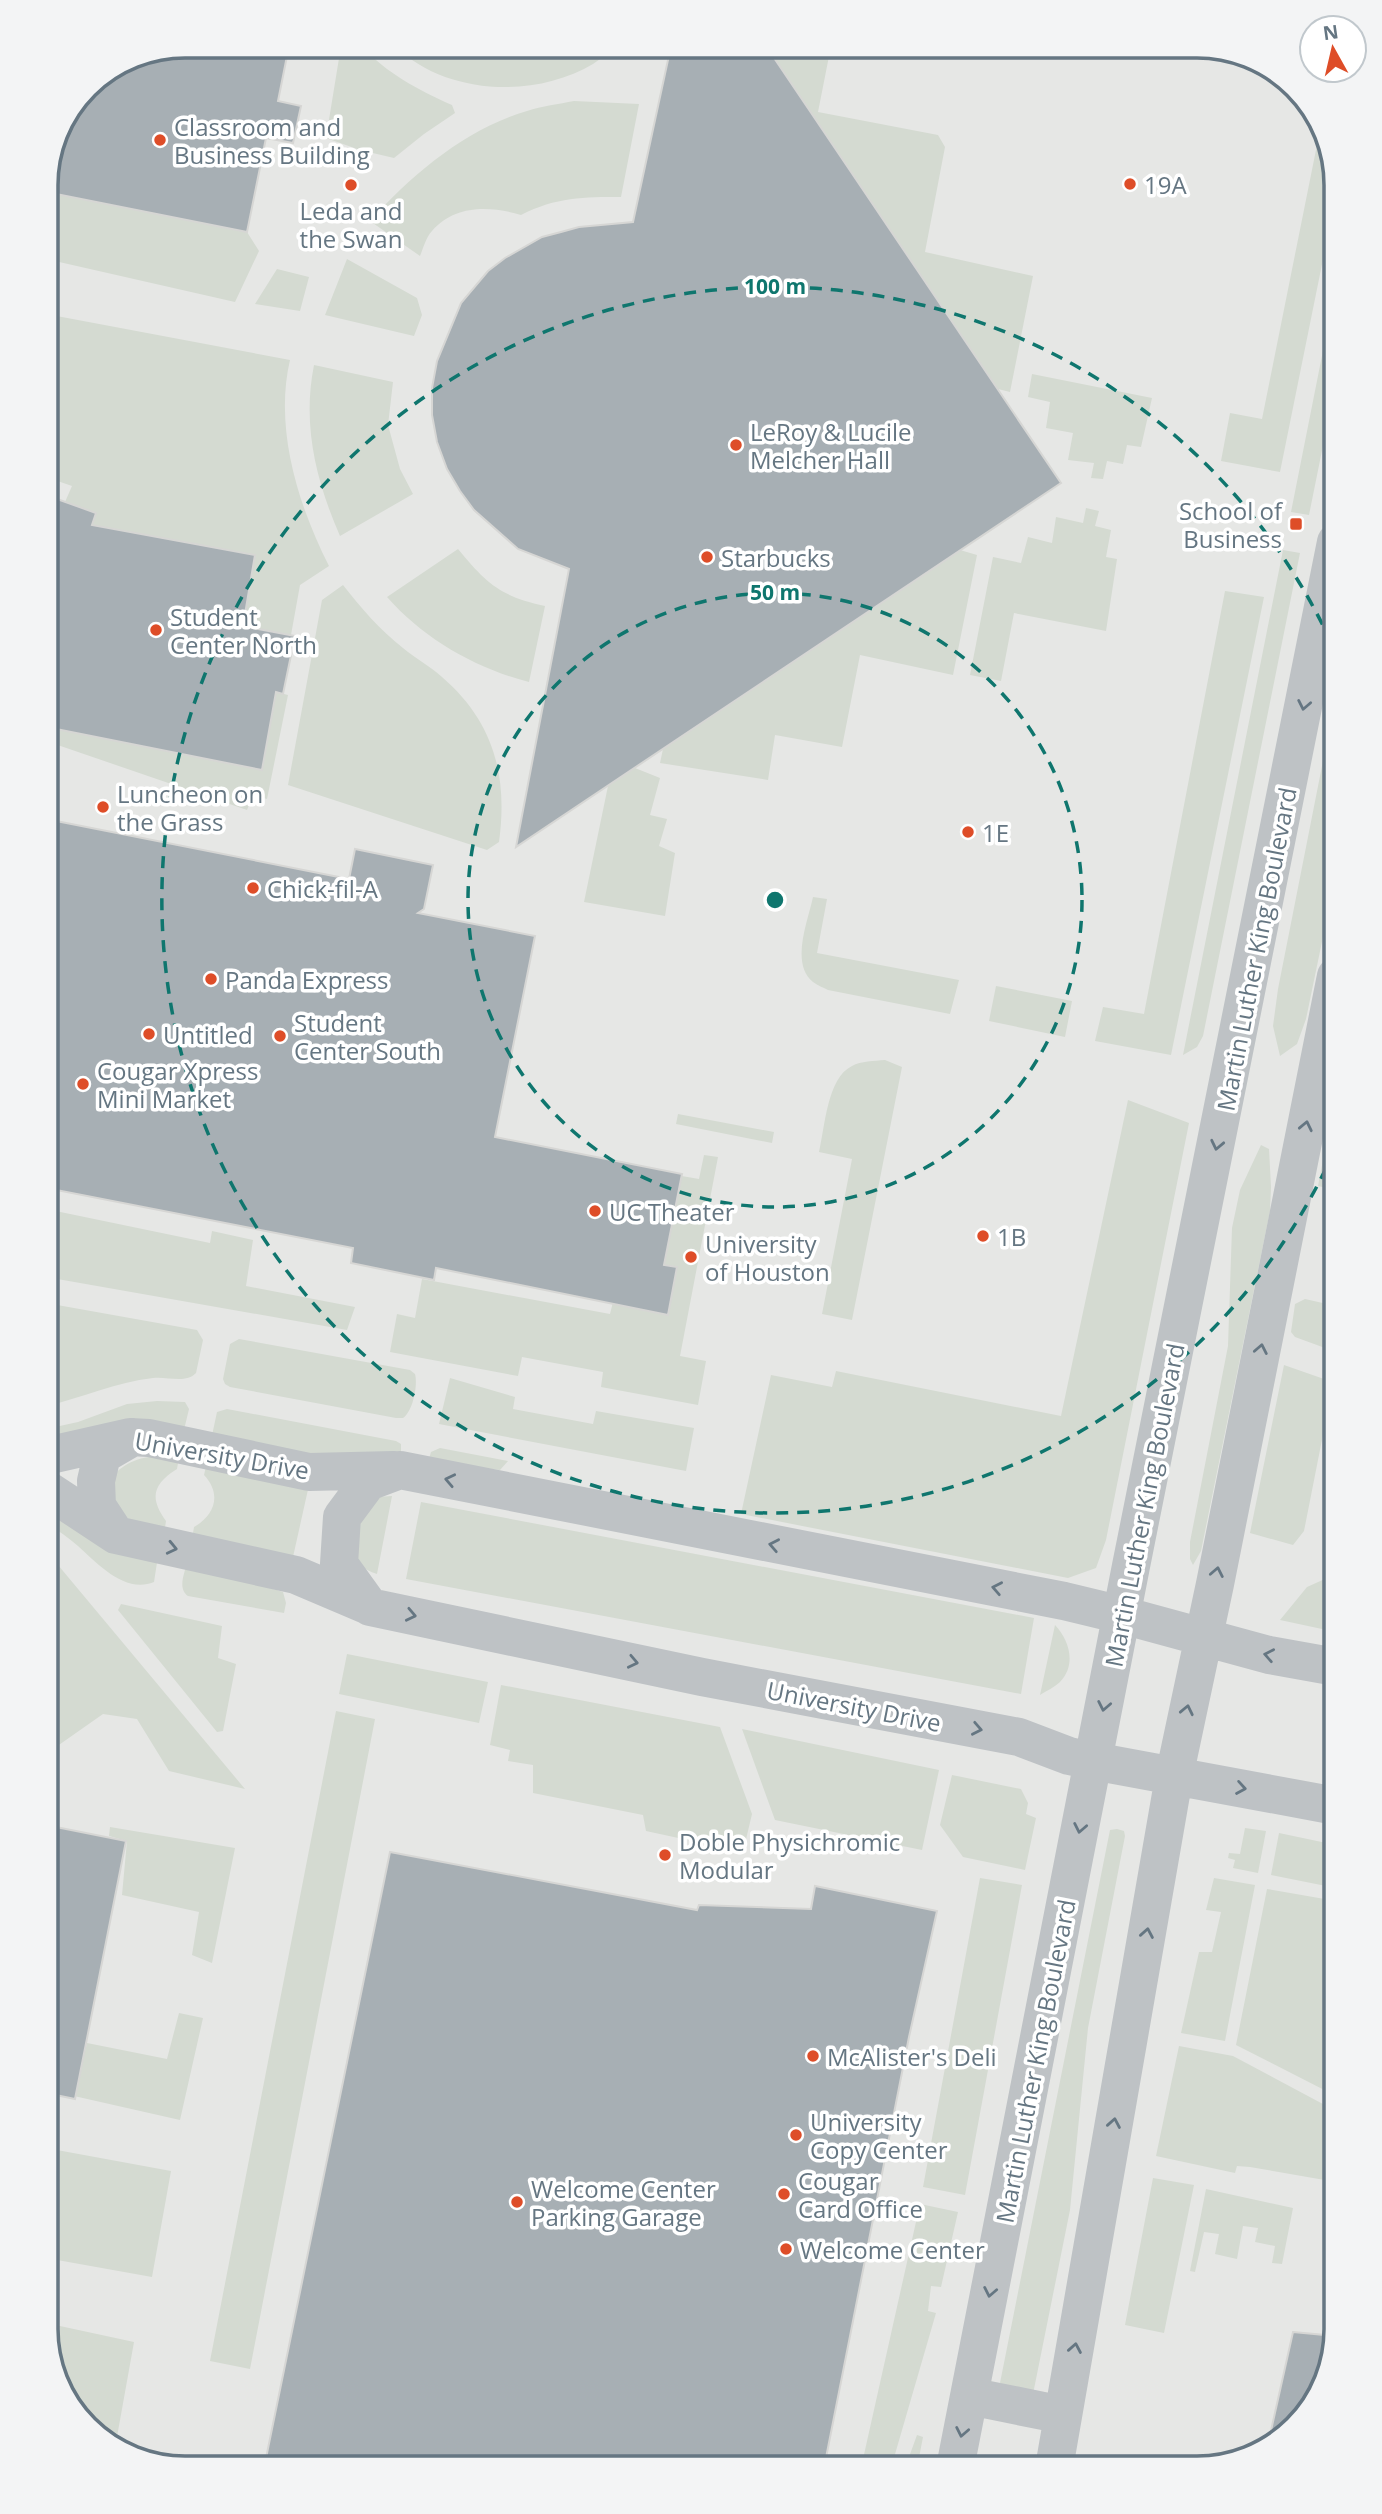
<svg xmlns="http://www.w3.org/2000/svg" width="1382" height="2514" font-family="'Open Sans',sans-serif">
<rect width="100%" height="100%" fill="#f5f5f1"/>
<path fill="#e6e7e5" d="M 184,46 L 1207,46 L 1282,74 L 1326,131 L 1336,184 L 1336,2330 L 1313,2406 L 1251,2458 L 1198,2468 L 176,2468 L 107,2445 L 56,2383 L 46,2330 L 46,176 L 56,131 L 86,86 L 132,56 Z"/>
<path fill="#d4dad1" d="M 341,46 L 362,46 C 386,73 418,90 452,105 L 455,113 L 424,134 L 394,158 L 360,150 L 326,138 Z
M 395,46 L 614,46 C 607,52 601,59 593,64 C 534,99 445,95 395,46 Z
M 766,46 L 831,46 L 818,112 L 938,135 L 945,147 L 925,252 L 1033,276 L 1010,392 L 998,389 L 991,380 Z
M 574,101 L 639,104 L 621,197 C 584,197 556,197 521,215 C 491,206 455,204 432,231 C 426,237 423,249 420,256 L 370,221 C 413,174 464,130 527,111 C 542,106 559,104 574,101 Z
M 1321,125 L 1326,131 L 1336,184 L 1336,195 L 1280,472 L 1221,461 L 1230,413 L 1262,419 Z
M 46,192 L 247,232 L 259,251 L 235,302 L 46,259 Z
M 347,259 L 417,298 L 422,315 L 414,336 L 325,315 Z
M 277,269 L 309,277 L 300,311 L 255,304 Z
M 1336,285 L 1336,381 L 1309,515 L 1291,512 Z
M 46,314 L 290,360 C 274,428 298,505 329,566 L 300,585 L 291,635 L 243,626 L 255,555 L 92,525 L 65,502 L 72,486 L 46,477 Z
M 314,365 L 393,382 L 388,425 L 400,469 L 413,494 L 340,536 C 316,481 302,425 314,365 Z
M 1032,374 L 1152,398 L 1141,447 L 1127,445 L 1123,464 L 1107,461 L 1103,479 L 1091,478 L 1094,463 L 1068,460 L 1073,433 L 1046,428 L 1050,402 L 1028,397 Z
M 1086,508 L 1099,511 L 1095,526 L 1111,530 L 1106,557 L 1117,559 L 1106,631 L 1014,613 L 1001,681 L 970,675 L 993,557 L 1021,563 L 1028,537 L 1052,543 L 1056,517 L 1083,523 Z
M 458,549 C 487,584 500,596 545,606 L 529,682 C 475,668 424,639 387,597 Z
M 960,550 L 977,555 L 953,675 L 860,655 L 842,747 L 775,735 L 768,780 L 660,763 L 663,749 Z
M 1283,550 L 1300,553 L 1203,1036 L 1197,1047 L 1183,1055 Z
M 343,585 C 361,608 380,630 403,648 C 415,658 430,666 442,677 C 494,722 508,776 499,842 L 487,850 L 288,785 L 322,600 Z
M 1225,591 L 1264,597 L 1171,1055 L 1095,1041 L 1103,1007 L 1144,1014 Z
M 276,692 L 288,695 L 267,799 L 253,795 L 247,810 L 46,741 L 46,727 L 261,770 Z
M 1336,695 L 1336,874 L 1306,1019 L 1297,1044 L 1280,1056 L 1273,1026 L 1278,989 Z
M 635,768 L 660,778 L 650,815 L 667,819 L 659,846 L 675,853 L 665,916 L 584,902 L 608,786 Z
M 813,897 L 827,899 L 817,953 L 959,980 L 950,1014 L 828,990 C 824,988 817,985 813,982 C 790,963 808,921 813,897 Z
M 996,986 L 1072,1001 L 1065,1037 L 989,1021 Z
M 885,1060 L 902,1067 L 852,1320 L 822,1314 L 852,1159 L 819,1152 C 825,1127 827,1078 852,1066 C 861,1061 874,1061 885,1060 Z
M 1336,1092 L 1336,1190 L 1318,1186 Z
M 1128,1100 L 1189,1123 L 1106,1540 L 1096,1568 L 1068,1578 L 741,1514 L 771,1375 L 832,1387 L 836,1371 L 1061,1416 Z
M 678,1114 L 774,1132 L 772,1143 L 676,1124 Z
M 1261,1145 L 1269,1149 L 1271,1187 L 1270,1211 L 1201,1551 L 1193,1565 L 1190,1559 L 1190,1542 L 1228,1346 L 1232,1228 L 1240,1190 Z
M 704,1155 L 718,1157 L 680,1356 L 706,1361 L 698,1405 L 601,1387 L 603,1372 L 522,1357 L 518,1376 L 390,1352 L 397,1314 L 415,1318 L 422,1279 L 610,1314 L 613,1302 L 659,1269 L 676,1175 L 699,1179 Z
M 46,1209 L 210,1243 L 212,1231 L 253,1240 L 246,1286 L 355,1307 L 347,1330 L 46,1277 Z
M 1305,1299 L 1336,1306 L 1336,1352 L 1295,1337 L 1291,1332 L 1295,1304 Z
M 46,1303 L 197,1330 L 203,1340 L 196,1373 C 186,1384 166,1376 153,1378 C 116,1382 82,1398 46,1406 Z
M 239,1339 L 410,1370 L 415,1374 C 418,1385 413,1411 403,1418 L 396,1418 L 230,1387 L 225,1384 L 223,1379 L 230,1344 Z
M 1284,1365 L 1324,1379 L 1331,1394 L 1304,1531 L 1293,1545 L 1250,1533 Z
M 450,1378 L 515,1397 L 513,1409 L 593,1424 L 596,1411 L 694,1428 L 686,1471 L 439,1424 Z
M 157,1401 L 185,1402 L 189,1409 L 183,1434 L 46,1442 L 46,1429 L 78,1422 L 127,1404 Z
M 227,1409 L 396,1441 L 401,1444 L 401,1457 L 352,1461 L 211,1440 L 217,1412 Z
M 440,1448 L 508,1461 L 500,1470 L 428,1462 L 431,1452 Z
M 160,1455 L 179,1457 L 177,1469 C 153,1484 149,1498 166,1521 L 164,1534 L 135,1525 L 113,1505 L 109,1481 C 123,1462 138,1458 160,1455 Z
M 207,1462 L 309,1485 L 293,1557 L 192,1539 L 194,1527 C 215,1515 222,1494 204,1475 Z
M 392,1496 L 377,1574 C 349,1565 352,1550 349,1524 L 376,1497 Z
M 421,1502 L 1034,1618 L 1021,1694 L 406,1579 Z
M 46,1506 L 158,1556 L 154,1582 C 125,1594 98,1564 78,1546 C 68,1537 57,1530 46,1523 Z
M 46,1552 L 48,1553 L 245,1789 L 169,1771 L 137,1719 L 103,1714 L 46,1754 Z
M 187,1562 L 283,1592 L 286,1603 L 284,1613 L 188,1596 C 177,1588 185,1573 187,1562 Z
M 1336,1574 L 1336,1632 L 1280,1620 L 1307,1587 Z
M 121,1604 L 222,1626 L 218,1658 L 236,1664 L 223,1731 L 217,1732 L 118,1610 Z
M 1055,1625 C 1069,1640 1077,1664 1060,1682 C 1055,1687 1046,1691 1040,1695 Z
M 347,1654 L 488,1682 L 479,1723 L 339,1694 Z
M 501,1685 L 720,1727 L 752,1814 L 743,1852 L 646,1831 L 643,1815 L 533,1793 L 533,1765 L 508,1761 L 510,1750 L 490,1745 Z
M 336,1711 L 375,1719 L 250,2369 L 210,2361 Z
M 742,1729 L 939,1770 L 922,1850 L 775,1820 Z
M 952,1775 L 1021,1789 L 1028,1803 L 1026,1814 L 1036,1818 L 1025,1870 L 963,1857 L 940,1825 Z
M 110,1827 L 235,1848 L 212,1963 L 192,1955 L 199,1912 L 122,1895 L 127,1841 L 109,1836 Z
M 1245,1828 L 1266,1831 L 1258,1873 L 1233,1868 L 1235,1860 L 1228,1858 L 1229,1853 L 1240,1854 Z
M 1117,1829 L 1124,1831 L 1125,1836 L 1088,2028 L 1070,2210 L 1033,2394 L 999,2388 L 1108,1840 L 1110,1830 Z
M 1279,1833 L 1336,1845 L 1336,1888 L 1271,1875 Z
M 980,1878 L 1022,1885 L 965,2195 L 923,2187 Z
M 1214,1878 L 1255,1885 L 1225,2041 L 1181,2033 L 1199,1952 L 1212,1952 L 1221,1912 L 1206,1910 Z
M 1267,1889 L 1336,1901 L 1336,2096 L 1236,2045 Z
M 179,2013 L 203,2018 L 180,2120 L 74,2096 L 87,2043 L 167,2059 Z
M 1179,2046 L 1233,2056 L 1336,2111 L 1336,2182 L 1250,2167 L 1237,2166 L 1235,2173 L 1156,2156 Z
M 46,2148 L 171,2171 L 152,2277 L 46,2258 Z
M 1153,2178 L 1194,2185 L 1164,2333 L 1125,2325 Z
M 1206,2189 L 1293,2208 L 1282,2264 L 1272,2263 L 1275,2246 L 1255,2242 L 1258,2228 L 1243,2226 L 1237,2259 L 1215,2254 L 1219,2234 L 1204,2232 L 1195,2272 L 1190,2271 Z
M 920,2204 L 958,2212 L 941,2287 L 931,2286 L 928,2311 L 936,2313 L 891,2468 L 861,2468 Z
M 46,2323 L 134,2342 L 115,2448 L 107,2445 L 56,2383 Z
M 917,2435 L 923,2437 L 917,2468 L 905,2468 Z
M 1109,2461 L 1135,2464 L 1143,2468 L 1095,2468 L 1095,2465 Z"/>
<path fill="#a7afb4" stroke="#d6d6d4" stroke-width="2" d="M 184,46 L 289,46 L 278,101 L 301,106 L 293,143 L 266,138 L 247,232 L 46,192 L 46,176 L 56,131 L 86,86 L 132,56 Z
M 671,46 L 766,46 L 1061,483 L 516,847 L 569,569 L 518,549 L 474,510 L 460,491 L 447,469 L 437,442 L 432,415 L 432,388 L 437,361 L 461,303 L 488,271 L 505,258 L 542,237 L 561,232 L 579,227 L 633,222 Z
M 46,495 L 96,513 L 92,525 L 255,555 L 243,626 L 295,636 L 283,694 L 276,692 L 262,770 L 46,727 Z
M 46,819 L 349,879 L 355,849 L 433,865 L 424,909 L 418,913 L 535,936 L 495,1137 L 682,1174 L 664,1265 L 677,1267 L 668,1315 L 436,1268 L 434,1280 L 351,1263 L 353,1248 L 46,1188 Z
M 46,1825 L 126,1841 L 75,2099 L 46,2093 Z
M 390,1852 L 697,1910 L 699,1905 L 811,1909 L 815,1886 L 937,1911 L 909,2037 L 824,2468 L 264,2468 Z
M 1293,2332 L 1335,2336 L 1313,2406 L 1268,2444 Z"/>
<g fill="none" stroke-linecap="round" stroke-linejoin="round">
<path stroke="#bec2c5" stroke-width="38" d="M 46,1456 L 130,1437 L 149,1438 L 309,1472 L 394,1470
M 46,1489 L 116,1535 L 296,1575 L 369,1606
M 116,1535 L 97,1506 L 96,1481 L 102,1455 L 133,1437
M 1336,1806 L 1093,1761 L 1069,1756 L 1019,1737 L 702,1677 L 370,1607 L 339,1564 L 342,1517 L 368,1482 L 400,1470 L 1064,1601 L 1122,1615 L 1269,1655 L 1336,1667
M 969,2396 L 1063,2415
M 955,2468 L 1131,1566 L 1336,542
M 1054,2468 L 1174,1777 L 1215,1584 L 1336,976"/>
</g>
<defs><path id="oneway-chevron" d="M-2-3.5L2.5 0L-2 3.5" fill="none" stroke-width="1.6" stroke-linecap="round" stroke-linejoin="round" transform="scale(1.75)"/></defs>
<g stroke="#657682">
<use href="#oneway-chevron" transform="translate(1304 705) rotate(101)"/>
<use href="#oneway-chevron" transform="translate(1306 1126) rotate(-78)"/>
<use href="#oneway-chevron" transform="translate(1217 1145) rotate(102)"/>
<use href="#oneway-chevron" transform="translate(1261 1349) rotate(-79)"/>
<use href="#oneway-chevron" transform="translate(450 1480) rotate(-168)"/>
<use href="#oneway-chevron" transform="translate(774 1545) rotate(-169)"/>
<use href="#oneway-chevron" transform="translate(172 1548) rotate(13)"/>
<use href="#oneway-chevron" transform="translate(1217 1572) rotate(-79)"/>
<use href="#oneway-chevron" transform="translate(997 1588) rotate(-169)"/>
<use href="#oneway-chevron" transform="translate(411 1615) rotate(12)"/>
<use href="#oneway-chevron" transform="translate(1269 1655) rotate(-169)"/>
<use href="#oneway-chevron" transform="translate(633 1662) rotate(12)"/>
<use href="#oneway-chevron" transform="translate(1104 1706) rotate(101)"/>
<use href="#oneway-chevron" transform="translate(1187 1710) rotate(-78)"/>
<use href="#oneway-chevron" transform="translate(977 1729) rotate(11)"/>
<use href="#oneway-chevron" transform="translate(1241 1788) rotate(10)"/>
<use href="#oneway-chevron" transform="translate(1080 1828) rotate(101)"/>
<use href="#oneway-chevron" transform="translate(1147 1933) rotate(-80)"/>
<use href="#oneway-chevron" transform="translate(1114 2123) rotate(-80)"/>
<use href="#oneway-chevron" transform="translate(990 2292) rotate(101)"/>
<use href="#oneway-chevron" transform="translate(1075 2348) rotate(-80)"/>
<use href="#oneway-chevron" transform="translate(962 2432) rotate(101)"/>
</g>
<g fill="none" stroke="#0f766e" stroke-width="3.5" stroke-dasharray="12 9">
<circle cx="775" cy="900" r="307"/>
<path d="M1335 1149A613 613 0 1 1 1335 651"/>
</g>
<g fill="#de4d28" stroke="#fff" stroke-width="2.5">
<circle cx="160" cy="140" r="7"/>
<circle cx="1130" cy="184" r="7"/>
<circle cx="351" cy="185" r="7"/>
<circle cx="736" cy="445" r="7"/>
<rect x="1289" y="517" width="14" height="14" rx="3.5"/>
<circle cx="707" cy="557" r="7"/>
<circle cx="156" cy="630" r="7"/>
<circle cx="103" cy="807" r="7"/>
<circle cx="968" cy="832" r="7"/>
<circle cx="253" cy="888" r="7"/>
<circle cx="211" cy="979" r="7"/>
<circle cx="149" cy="1034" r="7"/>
<circle cx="280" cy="1036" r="7"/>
<circle cx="83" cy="1084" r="7"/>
<circle cx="595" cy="1211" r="7"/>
<circle cx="983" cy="1236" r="7"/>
<circle cx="691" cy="1257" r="7"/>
<circle cx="665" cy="1855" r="7"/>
<circle cx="813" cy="2056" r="7"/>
<circle cx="796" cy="2135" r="7"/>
<circle cx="784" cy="2194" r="7"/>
<circle cx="517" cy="2202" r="7"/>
<circle cx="786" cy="2249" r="7"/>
</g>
<g text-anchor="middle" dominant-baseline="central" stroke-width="7" stroke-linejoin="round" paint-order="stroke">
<g font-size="24" fill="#657682" stroke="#fff" text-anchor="start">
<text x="174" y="126">Classroom and<tspan x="174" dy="28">Business Building</tspan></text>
<text x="1144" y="184">19A</text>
<text x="351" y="210" text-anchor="middle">Leda and<tspan x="351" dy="28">the Swan</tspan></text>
<text x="750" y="431">LeRoy &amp; Lucile<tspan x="750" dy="28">Melcher Hall</tspan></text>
<text x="1282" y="510" text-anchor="end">School of<tspan x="1282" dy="28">Business</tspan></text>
<text x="721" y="557">Starbucks</text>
<text x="170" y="616">Student<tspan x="170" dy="28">Center North</tspan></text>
<text x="117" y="793">Luncheon on<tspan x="117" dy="28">the Grass</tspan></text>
<text x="982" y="832">1E</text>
<text x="267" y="888">Chick-fil-A</text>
<text x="225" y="979">Panda Express</text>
<text x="294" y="1022">Student<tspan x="294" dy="28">Center South</tspan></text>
<text x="163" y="1034">Untitled</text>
<text x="97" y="1070">Cougar Xpress<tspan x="97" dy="28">Mini Market</tspan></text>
<text x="609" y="1211">UC Theater</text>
<text x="997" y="1236">1B</text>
<text x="705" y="1243">University<tspan x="705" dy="28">of Houston</tspan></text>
<text x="679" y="1841">Doble Physichromic<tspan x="679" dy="28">Modular</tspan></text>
<text x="827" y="2056">McAlister's Deli</text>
<text x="810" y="2121">University<tspan x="810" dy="28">Copy Center</tspan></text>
<text x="798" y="2180">Cougar<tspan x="798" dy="28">Card Office</tspan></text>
<text x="531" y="2188">Welcome Center<tspan x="531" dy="28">Parking Garage</tspan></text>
<text x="800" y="2249">Welcome Center</text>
</g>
<g font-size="24" fill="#657682" stroke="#fff">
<text transform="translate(1256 949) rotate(-79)">Martin Luther King Boulevard</text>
<text transform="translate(222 1455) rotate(10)">University Drive</text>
<text transform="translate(1144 1505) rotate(-79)">Martin Luther King Boulevard</text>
<text transform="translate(854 1706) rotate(11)">University Drive</text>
<text transform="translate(1035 2061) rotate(-79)">Martin Luther King Boulevard</text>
</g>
</g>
<path d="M0 0H1382V2514H0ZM185 58H1197A127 127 0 0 1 1324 185V2329A127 127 0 0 1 1197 2456H185A127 127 0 0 1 58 2329V185A127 127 0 0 1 185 58Z" fill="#f3f4f5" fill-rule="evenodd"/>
<path fill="none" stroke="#657682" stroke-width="3.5" d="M185 58H1197A127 127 0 0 1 1324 185V2329A127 127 0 0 1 1197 2456H185A127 127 0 0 1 58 2329V185A127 127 0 0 1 185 58Z"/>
<circle cx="775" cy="900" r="10" fill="#0f766e" stroke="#fff" stroke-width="3.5"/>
<g font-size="21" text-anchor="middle" font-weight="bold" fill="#0f766e" stroke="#fff" stroke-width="7" stroke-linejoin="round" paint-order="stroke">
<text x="775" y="294">100 m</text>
<text x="775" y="600">50 m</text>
</g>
<g transform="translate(1333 49) rotate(352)"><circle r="33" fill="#ffffff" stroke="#c1c8cd" stroke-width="2"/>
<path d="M0-5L12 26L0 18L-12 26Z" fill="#de4d28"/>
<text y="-10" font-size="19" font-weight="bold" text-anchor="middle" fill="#657682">N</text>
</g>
</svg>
